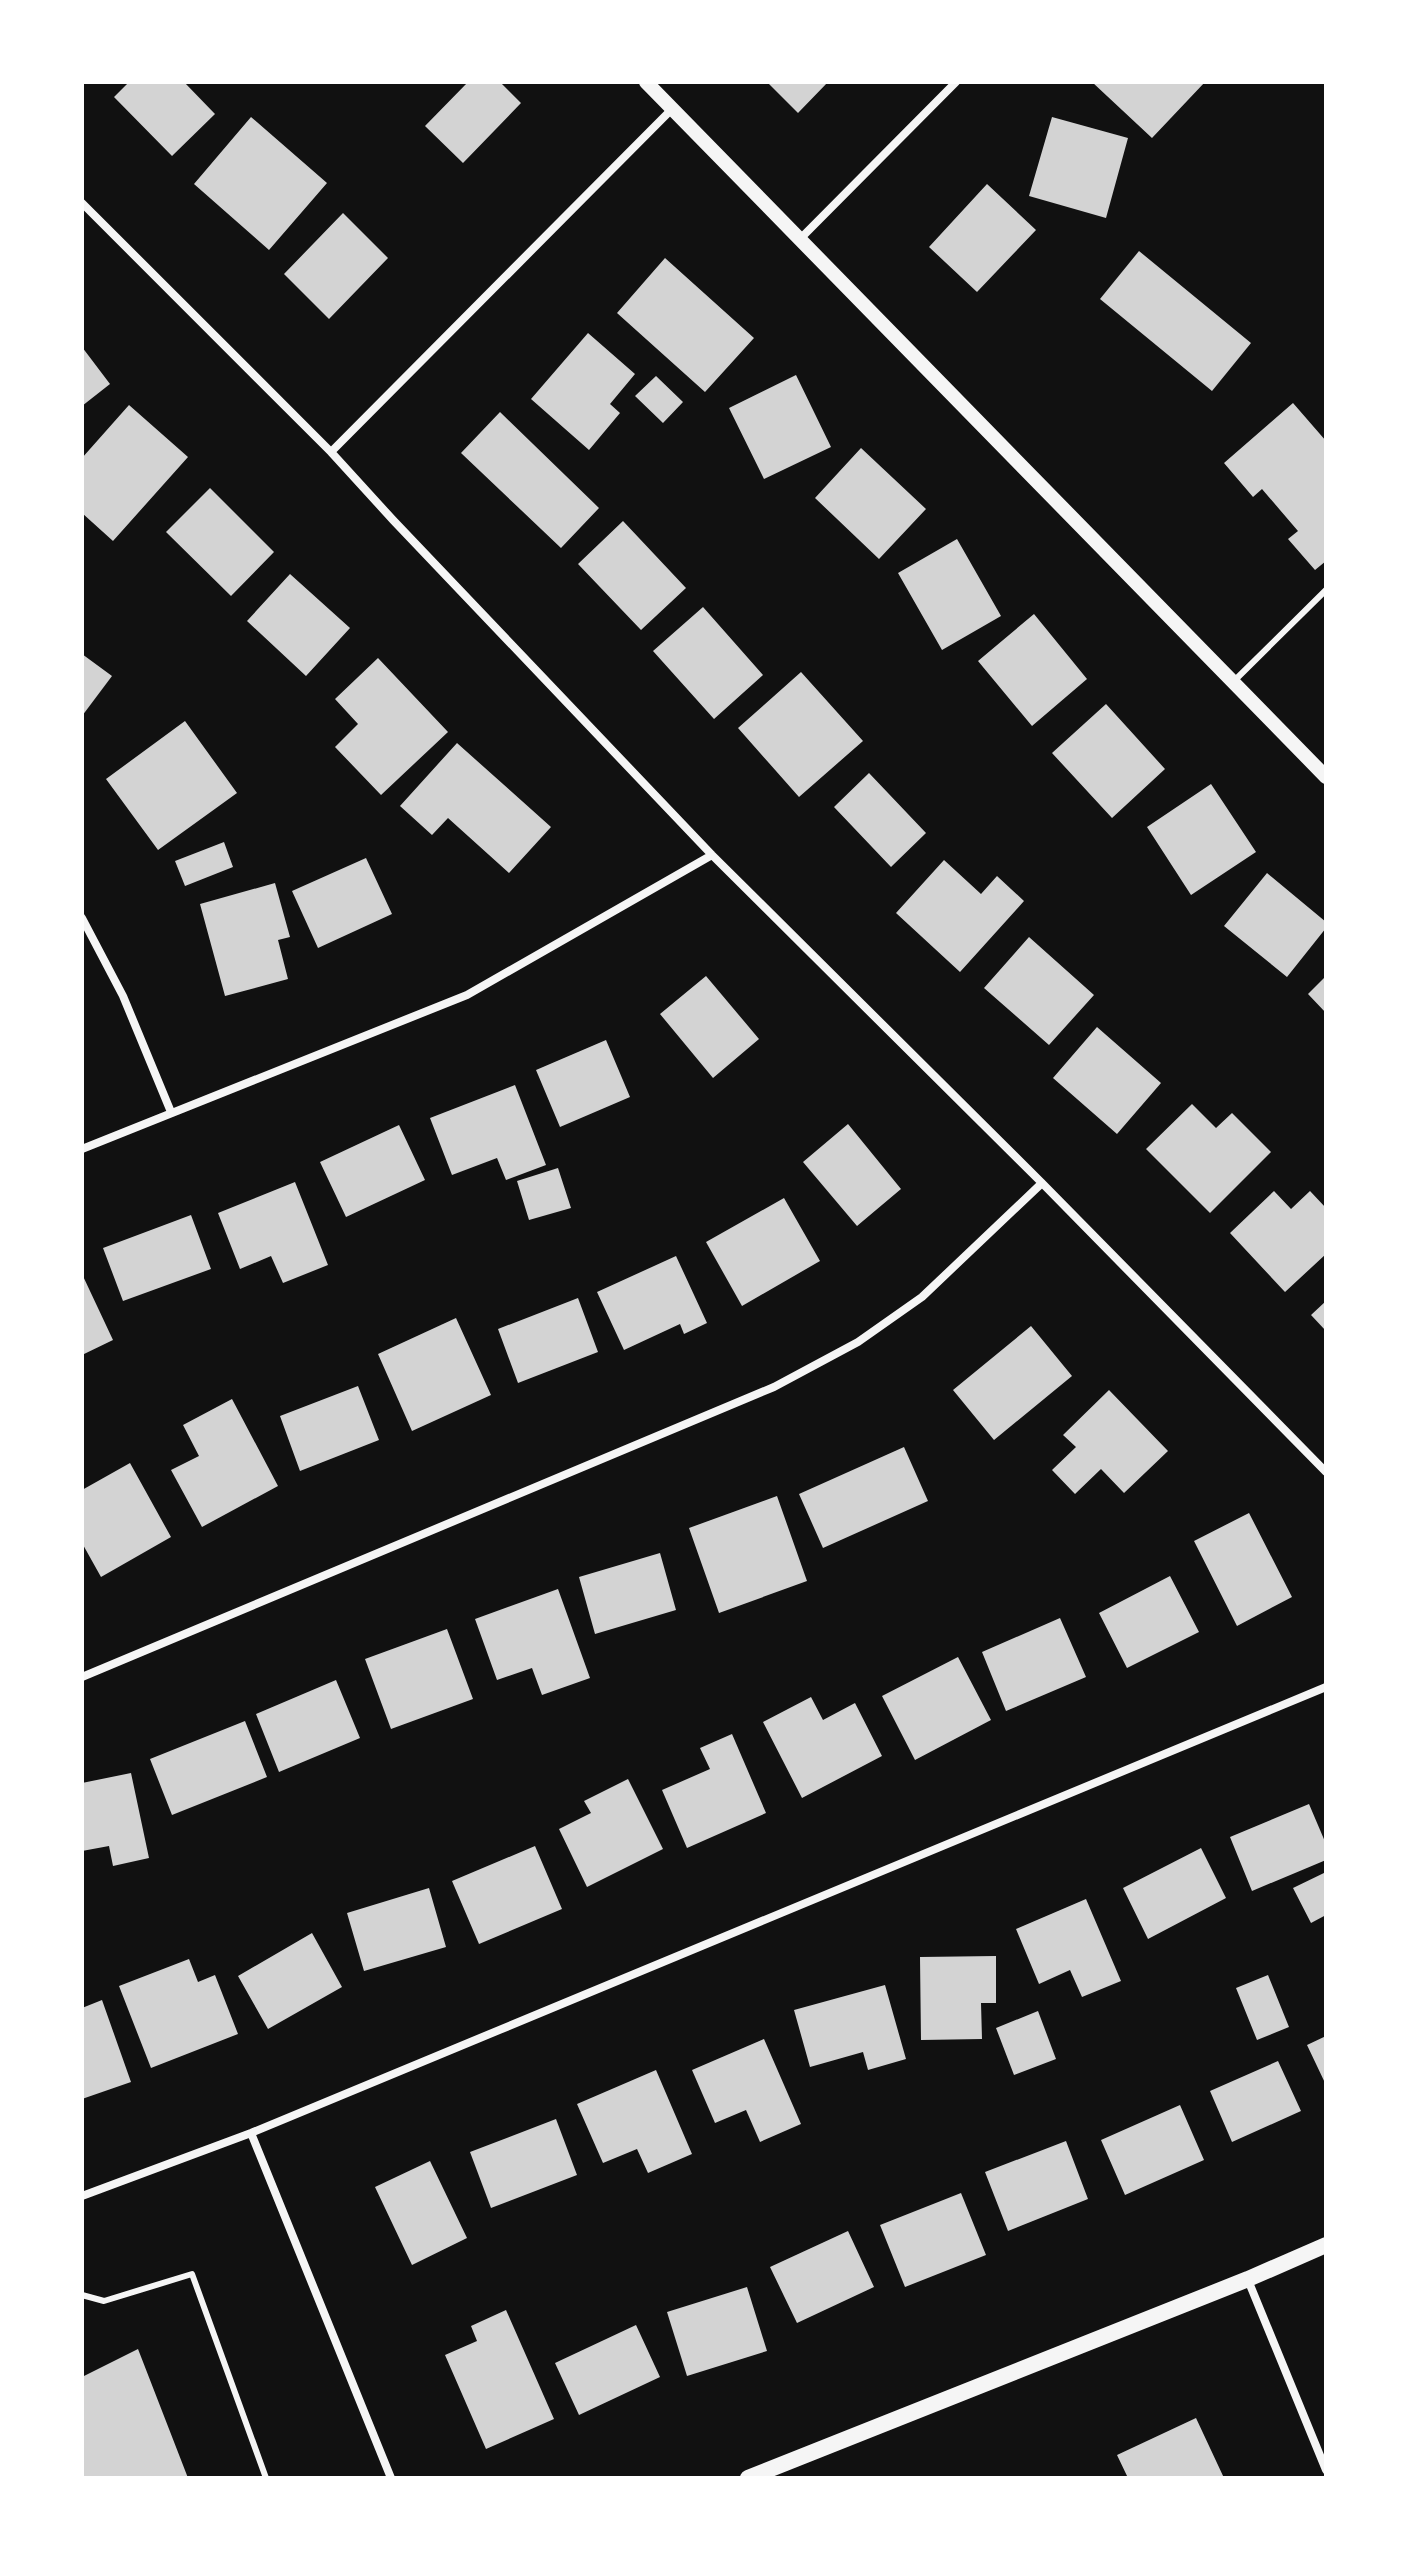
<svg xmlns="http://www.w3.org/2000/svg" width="1408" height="2560" font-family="Poppins,sans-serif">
<rect width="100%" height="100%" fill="#111"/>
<path fill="#d3d3d3" d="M 129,82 L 184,82 L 215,114 L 172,156 L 114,97 Z
M 468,82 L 500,82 L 521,103 L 463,163 L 425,126 Z
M 767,82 L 828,82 L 798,113 Z
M 1092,82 L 1205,82 L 1152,138 Z
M 251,117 L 327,183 L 269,250 L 194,184 Z
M 1052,117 L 1128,138 L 1106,218 L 1029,196 Z
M 987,184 L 1036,230 L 977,292 L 929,247 Z
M 343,213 L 388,258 L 329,319 L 284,274 Z
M 1139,251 L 1251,343 L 1212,391 L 1100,299 Z
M 665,258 L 754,338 L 705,392 L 617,313 Z
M 588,333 L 635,374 L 610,404 L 620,413 L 589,450 L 531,399 Z
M 82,347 L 110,384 L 82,406 Z
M 796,375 L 831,447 L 764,479 L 729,408 Z
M 656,376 L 683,402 L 663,423 L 635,396 Z
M 1293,403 L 1326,441 L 1326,561 L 1315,570 L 1288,539 L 1298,531 L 1262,489 L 1253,497 L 1224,463 Z
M 129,405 L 188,457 L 113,541 L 82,513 L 82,458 Z
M 500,412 L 599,508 L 561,548 L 461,453 Z
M 861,448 L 926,509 L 879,559 L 815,498 Z
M 210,488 L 274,552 L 231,596 L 166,532 Z
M 623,521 L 686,588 L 641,630 L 578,564 Z
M 957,539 L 1001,616 L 942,650 L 898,573 Z
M 290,574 L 350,628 L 306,676 L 247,621 Z
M 703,607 L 763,675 L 714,719 L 653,651 Z
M 1034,614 L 1087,679 L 1032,726 L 978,661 Z
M 82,654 L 112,676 L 82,716 Z
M 378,658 L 448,732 L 381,795 L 335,747 L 358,724 L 335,699 Z
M 801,672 L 863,741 L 799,797 L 738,728 Z
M 1106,704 L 1165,769 L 1112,818 L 1052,753 Z
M 185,721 L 237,793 L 158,850 L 106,779 Z
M 457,743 L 551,827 L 509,873 L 448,818 L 432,835 L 400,806 Z
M 869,773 L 926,833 L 891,867 L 834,807 Z
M 1211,784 L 1256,852 L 1191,895 L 1147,827 Z
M 224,842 L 233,867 L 185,886 L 175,861 Z
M 366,858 L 392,914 L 318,948 L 292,891 Z
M 944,860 L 981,894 L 997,876 L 1024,901 L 960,972 L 896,913 Z
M 1267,873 L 1326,922 L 1326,928 L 1287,977 L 1224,926 Z
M 275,883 L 290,937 L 278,940 L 288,979 L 225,996 L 200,904 Z
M 1029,937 L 1094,995 L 1049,1045 L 984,988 Z
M 706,976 L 759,1039 L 713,1078 L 660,1014 Z
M 1326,976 L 1326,1013 L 1308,994 Z
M 1097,1027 L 1161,1083 L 1117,1134 L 1053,1078 Z
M 606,1040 L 630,1097 L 560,1127 L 536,1070 Z
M 515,1085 L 546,1165 L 506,1180 L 497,1158 L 452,1175 L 430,1118 Z
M 1192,1104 L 1216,1128 L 1232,1113 L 1271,1152 L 1210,1213 L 1146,1149 Z
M 848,1124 L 901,1189 L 857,1226 L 803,1162 Z
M 399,1125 L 425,1180 L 346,1217 L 320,1162 Z
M 558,1168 L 571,1208 L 529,1220 L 517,1181 Z
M 295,1182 L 328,1265 L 283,1283 L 271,1256 L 240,1269 L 218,1213 Z
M 1274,1191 L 1291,1209 L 1310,1191 L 1326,1208 L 1326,1254 L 1285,1292 L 1230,1233 Z
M 784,1198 L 820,1261 L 742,1306 L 706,1242 Z
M 191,1215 L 211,1269 L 123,1301 L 103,1248 Z
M 676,1256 L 707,1323 L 684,1334 L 680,1324 L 624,1350 L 597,1292 Z
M 82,1274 L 113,1340 L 82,1355 Z
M 578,1298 L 598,1352 L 518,1383 L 498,1329 Z
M 1326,1301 L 1326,1331 L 1311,1315 Z
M 456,1318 L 491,1395 L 412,1431 L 378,1354 Z
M 1031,1326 L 1072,1376 L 994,1440 L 953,1390 Z
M 358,1386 L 379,1440 L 300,1471 L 280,1416 Z
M 1109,1390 L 1168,1451 L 1124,1493 L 1101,1469 L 1075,1494 L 1052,1470 L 1076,1447 L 1063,1435 Z
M 232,1399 L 278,1486 L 202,1527 L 171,1470 L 199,1456 L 183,1425 Z
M 904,1447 L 928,1501 L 823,1548 L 799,1494 Z
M 130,1463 L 171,1537 L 101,1577 L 82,1543 L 82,1490 Z
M 777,1496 L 807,1581 L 719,1613 L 689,1528 Z
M 1249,1513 L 1292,1597 L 1237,1626 L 1194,1541 Z
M 660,1553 L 676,1610 L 595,1634 L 579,1577 Z
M 1170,1576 L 1199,1632 L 1127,1668 L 1099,1613 Z
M 558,1589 L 590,1678 L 542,1695 L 532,1668 L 497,1680 L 475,1619 Z
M 1060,1618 L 1086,1677 L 1006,1711 L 982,1652 Z
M 447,1629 L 473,1699 L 391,1729 L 365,1659 Z
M 958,1657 L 991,1720 L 915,1760 L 882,1696 Z
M 336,1680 L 360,1738 L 279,1772 L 256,1714 Z
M 811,1697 L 823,1720 L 855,1703 L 882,1756 L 802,1798 L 763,1722 Z
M 245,1721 L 267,1777 L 172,1815 L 150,1759 Z
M 732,1734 L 766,1813 L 687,1848 L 662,1790 L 710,1769 L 700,1748 Z
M 131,1773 L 149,1858 L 113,1866 L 109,1846 L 82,1851 L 82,1783 Z
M 628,1779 L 663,1849 L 587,1887 L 559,1829 L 591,1813 L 584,1801 Z
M 1309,1804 L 1326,1844 L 1326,1860 L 1252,1891 L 1230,1837 Z
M 535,1846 L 562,1909 L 479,1944 L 452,1881 Z
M 1201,1848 L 1226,1898 L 1148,1939 L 1123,1888 Z
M 1326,1872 L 1326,1915 L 1311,1923 L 1293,1888 Z
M 429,1888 L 446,1947 L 364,1971 L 347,1913 Z
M 1086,1899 L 1121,1981 L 1082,1997 L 1070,1970 L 1039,1984 L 1016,1929 Z
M 312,1933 L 342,1987 L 268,2029 L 238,1976 Z
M 996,1956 L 996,2003 L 981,2003 L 982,2039 L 921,2040 L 920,1957 Z
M 189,1959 L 198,1982 L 215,1975 L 238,2034 L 151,2068 L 119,1986 Z
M 1268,1975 L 1289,2027 L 1257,2040 L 1236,1988 Z
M 885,1985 L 906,2059 L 868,2070 L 863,2052 L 810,2067 L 794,2010 Z
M 102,2000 L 131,2082 L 82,2099 L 82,2008 Z
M 1038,2011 L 1056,2059 L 1014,2075 L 996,2028 Z
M 1326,2036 L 1326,2085 L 1307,2045 Z
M 764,2039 L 801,2124 L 760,2142 L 746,2110 L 715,2123 L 692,2070 Z
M 1278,2061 L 1301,2111 L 1232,2142 L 1210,2091 Z
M 656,2070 L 692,2154 L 648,2173 L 637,2149 L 603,2163 L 577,2104 Z
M 1180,2105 L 1204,2160 L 1125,2195 L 1101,2140 Z
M 556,2119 L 577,2175 L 491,2208 L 470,2152 Z
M 1066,2141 L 1088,2199 L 1008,2231 L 985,2172 Z
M 430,2161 L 467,2238 L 412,2265 L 375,2187 Z
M 961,2193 L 986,2255 L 905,2287 L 880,2225 Z
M 848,2231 L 874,2287 L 797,2323 L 770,2267 Z
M 747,2287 L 767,2351 L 687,2376 L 667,2312 Z
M 506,2310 L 554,2419 L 486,2449 L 445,2355 L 477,2341 L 471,2326 Z
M 636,2325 L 660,2377 L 579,2415 L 555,2363 Z
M 138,2349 L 188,2478 L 82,2478 L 82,2377 Z
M 1196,2418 L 1224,2478 L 1128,2478 L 1117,2455 Z"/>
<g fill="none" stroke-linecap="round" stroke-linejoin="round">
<path stroke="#f5f5f5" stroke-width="6" d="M 1233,682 L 1326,590
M 82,2295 L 104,2301 L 192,2274 L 266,2478"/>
<path stroke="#f5f5f5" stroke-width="8" d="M 82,203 L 331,452 L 393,520 L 712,855 L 1042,1183 L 1326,1472
M 801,238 L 956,82
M 331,452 L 672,109
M 82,918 L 123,996 L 171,1112
M 82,1149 L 467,995 L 712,855
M 82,1677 L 774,1387 L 858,1342 L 922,1297 L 1042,1183
M 251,2133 L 391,2478
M 82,2196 L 251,2133 L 1326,1687
M 1248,2280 L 1326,2470"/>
<path stroke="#f5f5f5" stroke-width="14" d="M 646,82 L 1326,777"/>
<path stroke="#f5f5f5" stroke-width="16" d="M 748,2478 L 1248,2279 L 1326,2245"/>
</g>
<rect width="1408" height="2560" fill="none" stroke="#ffffff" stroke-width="168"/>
</svg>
